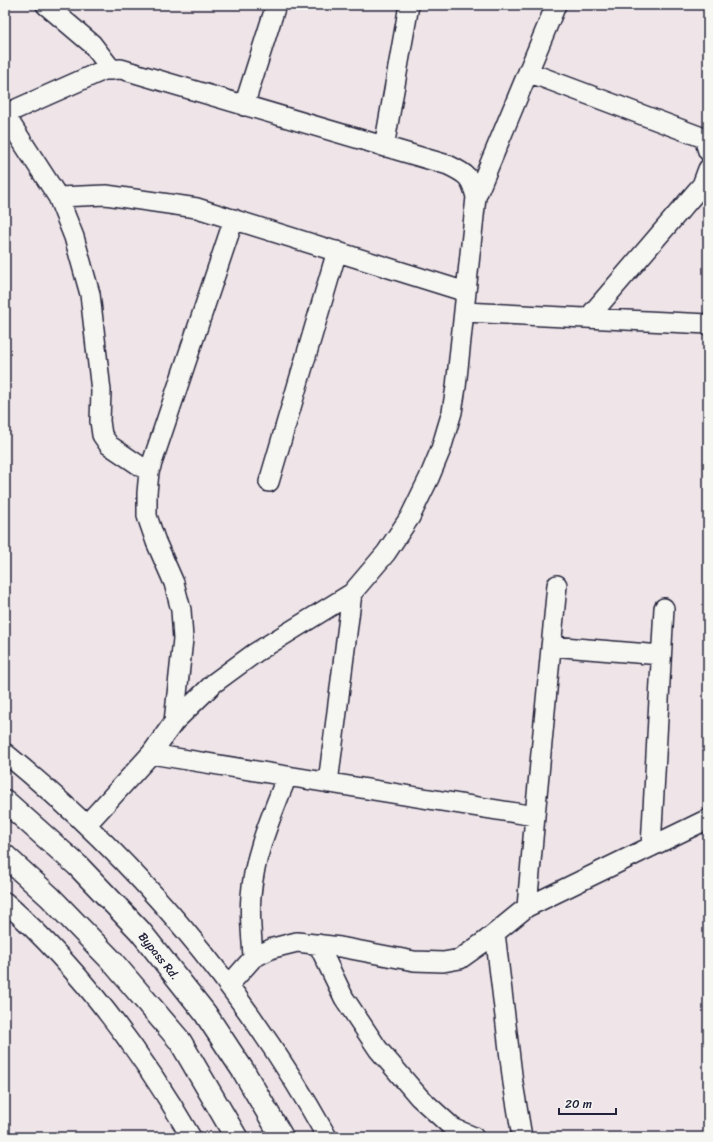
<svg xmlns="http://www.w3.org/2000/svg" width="713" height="1142" font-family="Sriracha,sans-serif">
<rect width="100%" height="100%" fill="#efe5e8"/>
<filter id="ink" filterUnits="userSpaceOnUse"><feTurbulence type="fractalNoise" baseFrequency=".025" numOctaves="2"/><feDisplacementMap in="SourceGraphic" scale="8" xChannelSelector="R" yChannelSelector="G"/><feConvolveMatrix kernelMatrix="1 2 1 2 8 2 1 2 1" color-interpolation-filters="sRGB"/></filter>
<g filter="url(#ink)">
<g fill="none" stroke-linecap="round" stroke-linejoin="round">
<g stroke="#22223b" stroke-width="22">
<path id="minor" d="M 46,5 L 92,44 L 112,70
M 528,72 L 704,138 L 708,151
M 244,106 L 276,5
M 5,114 L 104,70 L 121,69 L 448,165 C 467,174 471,177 476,197 L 456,387 L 452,412 L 446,432 L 441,449 L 429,478 L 410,517 L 386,553 L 352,593 L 255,653 L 214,683 L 174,722 L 151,754 L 87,824
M 5,115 L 58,197 L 74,237 L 90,294 L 101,391 L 100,421 L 102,435 L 109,445 L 149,472
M 384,147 L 409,5
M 58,197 L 106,195 L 197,208 L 466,292
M 476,197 L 556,5
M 464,312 L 708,324
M 588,318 L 702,185 L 708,169
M 269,482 L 337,251
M 551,646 L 661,655
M 174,722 L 183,639 L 181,610 L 174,583 L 156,542 L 147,516 L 147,493 L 149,472 L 234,219
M 5,753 C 138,862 243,987 327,1137
M 151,754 L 535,816
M 328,783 L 352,593
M 651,847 L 664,608
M 5,902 C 80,969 141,1051 191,1137
M 527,907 L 535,816 L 557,585
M 495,933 L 513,1083 L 522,1137
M 318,944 L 344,998 L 378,1049 L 419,1097 L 453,1128 L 474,1137
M 253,958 C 252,937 249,916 251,896 C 254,854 272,815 287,776
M 229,985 L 253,958 L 273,948 L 297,942 L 340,947 L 414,961 L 443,962 L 460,959 L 484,942 L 527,907 L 708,819"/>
</g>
<g stroke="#22223b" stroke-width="25">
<path id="highway" d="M 5,801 L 78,866 L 140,931 L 205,1013 L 244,1072 L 282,1137
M 5,856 L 50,897 L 111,960 L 180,1041 L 236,1137"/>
</g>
<use href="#minor" stroke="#f6f6f2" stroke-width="19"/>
<use href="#highway" stroke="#f6f6f2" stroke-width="22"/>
</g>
</g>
<g text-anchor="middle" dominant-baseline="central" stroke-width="3" stroke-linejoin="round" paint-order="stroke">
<g font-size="12" fill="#22223b" stroke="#f6f6f2">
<text transform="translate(159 956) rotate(51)">Bypass Rd.</text>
</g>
</g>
<rect width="713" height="1142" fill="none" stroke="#f6f6f2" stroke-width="20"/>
<rect x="10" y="10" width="693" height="1122" fill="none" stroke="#22223b" stroke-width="1.5" filter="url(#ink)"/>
<path d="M559 1108v6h57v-6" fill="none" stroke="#22223b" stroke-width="2"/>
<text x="565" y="1108" font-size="12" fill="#22223b" stroke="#f6f6f2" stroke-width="3" paint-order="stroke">20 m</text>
</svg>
